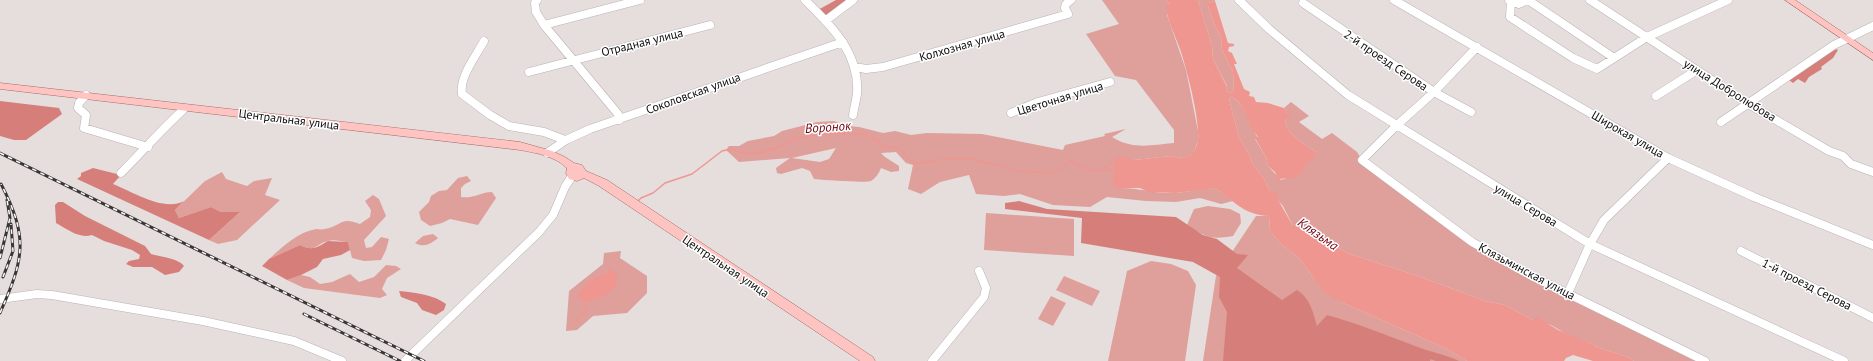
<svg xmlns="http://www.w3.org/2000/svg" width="1873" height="361" font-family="'PT Sans',sans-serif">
<rect width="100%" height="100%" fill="#e5dedd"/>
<path fill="#df9f9a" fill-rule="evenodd" d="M 1102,0 L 1166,0 L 1170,4 L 1167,15 L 1186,70 L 1198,131 L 1198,141 L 1193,155 L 1182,158 L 1171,156 L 1134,160 L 1117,188 C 1137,187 1155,194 1175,193 C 1189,192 1202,188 1215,188 L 1233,201 L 1221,204 L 1200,198 L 1176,202 L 1146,201 L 1107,197 L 1090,207 L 1053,205 L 1020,194 L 1004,196 L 976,194 L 969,175 L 940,182 L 921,194 L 908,189 L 913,165 L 906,163 L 896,152 L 881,153 L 885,157 L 899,166 L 899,171 L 891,172 L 881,168 C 879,173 876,178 871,181 C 867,183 821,180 814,179 L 810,171 L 802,168 L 781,174 L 777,173 L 776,168 L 790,158 L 739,162 L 726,150 L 729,146 L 739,146 L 748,141 L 774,136 L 782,131 L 817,122 L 834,121 L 848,126 L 859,127 L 883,133 L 895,131 L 911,135 L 927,133 L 982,134 L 1063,150 L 1065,145 L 1105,136 L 1104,134 L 1126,129 L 1112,137 C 1133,150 1151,145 1174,143 L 1174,130 L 1136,80 L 1115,76 L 1086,34 L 1119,24 ZM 836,148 L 829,159 L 820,162 L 792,158 Z
M 1198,0 L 1215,0 L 1215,1 L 1208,3 L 1208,6 L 1214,24 L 1221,37 L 1222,50 L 1233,72 L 1234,91 L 1230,93 L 1226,91 L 1227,86 L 1213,59 L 1212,46 Z
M 1232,97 C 1246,104 1249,125 1258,138 L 1255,139 L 1266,157 L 1268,166 L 1281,180 C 1295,175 1300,178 1308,163 C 1310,159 1314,158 1316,152 C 1304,143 1288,136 1285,121 L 1287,119 L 1290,119 L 1284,108 L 1291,102 L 1309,116 L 1299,122 L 1322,139 L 1332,133 L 1357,152 L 1362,160 L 1472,242 L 1705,361 L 1634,361 L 1628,357 L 1596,347 L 1593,344 L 1568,335 L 1551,325 L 1533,320 L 1505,305 L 1485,301 L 1418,276 L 1350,254 L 1332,245 L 1307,228 L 1293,226 L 1283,206 L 1270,191 L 1263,177 L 1253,165 L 1250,156 L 1239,137 L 1229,99 Z
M 222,172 L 226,179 L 247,186 L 254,181 L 272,178 L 265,195 L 280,200 L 237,240 L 218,244 L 209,240 L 239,213 L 221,212 L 211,207 L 179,218 L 175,210 L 205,181 Z
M 467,176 L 471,181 L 465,184 L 461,188 L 461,197 C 473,199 481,192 492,192 L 496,198 L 478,225 L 450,219 L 442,223 L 430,226 L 421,220 L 419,212 L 429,202 L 431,196 L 439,191 L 447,190 L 458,178 Z
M 373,195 L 379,199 L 386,216 L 364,240 L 366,248 L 372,247 L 381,237 L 389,239 L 386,250 L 381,260 L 364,261 L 352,258 L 348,242 C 342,242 334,239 328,241 C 314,244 318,253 300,245 L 269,259 C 284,246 296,233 316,229 C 319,229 322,230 325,229 C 342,226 340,216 360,224 L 370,217 L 371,210 L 365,201 Z
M 1208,206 L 1230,209 L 1240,214 L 1241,223 L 1233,236 C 1210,240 1206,237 1187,225 L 1194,209 Z
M 986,213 L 1074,219 L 1074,256 L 984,250 Z
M 1256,216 L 1269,216 L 1270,231 L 1280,243 L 1300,259 L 1314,279 L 1341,302 L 1447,349 L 1467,361 L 1203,361 L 1216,276 Z
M 433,234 L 438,238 C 431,244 424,248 415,243 L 423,236 Z
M 621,251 L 620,258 L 647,276 L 647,293 L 627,313 L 593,316 L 577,330 L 566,331 L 569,291 L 603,264 L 604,253 Z
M 1151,261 L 1171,264 L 1188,271 L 1196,285 L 1185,361 L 1108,361 L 1127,271 Z
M 386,265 L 396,266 L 401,269 L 387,278 L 382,289 L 387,295 L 380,298 L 304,288 L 287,280 L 301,275 L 310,277 L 320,284 L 332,282 L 350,274 L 359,282 L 374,277 Z
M 1064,276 L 1100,291 L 1092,306 L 1056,290 Z
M 1051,296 L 1066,303 L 1053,326 L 1038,319 Z"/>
<path fill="#d67f7a" d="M 836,0 L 853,0 L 825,21 L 816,11 Z
M 1832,48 L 1838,50 L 1833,58 L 1821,67 L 1822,69 L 1809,77 L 1805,83 L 1798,79 L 1793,83 L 1789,80 Z
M 0,101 L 59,108 L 62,114 L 26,140 L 14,140 L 0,136 Z
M 93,168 L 121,175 L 113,184 C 133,192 164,212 184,201 L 175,210 L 179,218 L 211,207 L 221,212 L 240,212 L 209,240 L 77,179 L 81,176 L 81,173 Z
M 1019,201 L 1047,209 L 1176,217 L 1203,235 L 1217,239 L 1237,254 L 1248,255 L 1237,268 L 1282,300 L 1297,290 C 1310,298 1313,312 1317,326 L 1327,315 C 1357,323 1386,335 1415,346 C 1430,352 1444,354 1459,361 L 1436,361 L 1430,359 L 1430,361 L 1223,361 L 1227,312 L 1219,297 L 1220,277 L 1193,262 L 1081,243 L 1082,218 L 1005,209 L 1005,203 Z
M 58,202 L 63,202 L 85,216 L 145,246 L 151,254 C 161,257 178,258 184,266 L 179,272 L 165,275 L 152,267 L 133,267 L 126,264 L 129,261 L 139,259 L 140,255 L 132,250 L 104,241 L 92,235 C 79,239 67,229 56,223 L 55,205 Z
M 328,241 L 348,242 L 350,250 L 341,255 L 323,259 L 317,267 L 301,275 L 287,280 L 262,266 L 269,259 L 300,245 C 313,251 316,248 328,241 Z
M 399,291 C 413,292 435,295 446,304 L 444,310 L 436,315 L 422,310 L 417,303 L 401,297 Z"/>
<path fill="#f09690" d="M 1166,0 L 1198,0 L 1212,46 L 1213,59 L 1227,87 L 1226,91 L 1230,93 L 1234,91 L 1233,72 L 1222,50 L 1221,37 L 1214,24 L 1207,3 L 1215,1 L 1228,43 L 1234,44 L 1234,46 L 1229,47 L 1228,51 L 1232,53 L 1237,64 L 1234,64 L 1244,89 L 1250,92 L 1249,96 L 1254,97 L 1256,102 L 1268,103 L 1284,108 L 1291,119 L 1287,119 L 1285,121 C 1288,136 1304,143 1316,152 L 1315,156 L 1309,162 L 1302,173 L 1293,178 L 1278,179 L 1275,172 L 1268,166 L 1266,157 L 1255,138 L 1258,137 C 1256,134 1252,130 1251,127 C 1245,115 1244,103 1232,97 L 1229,99 L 1239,137 L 1250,156 L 1253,165 L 1263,177 L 1270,191 L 1275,192 L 1279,197 L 1277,198 L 1293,226 L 1301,225 L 1316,235 L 1322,234 L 1323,238 L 1332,245 L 1350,254 L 1418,276 L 1485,301 L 1505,305 L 1533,320 L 1537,317 L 1558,330 L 1593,344 L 1596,347 L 1628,357 L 1634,361 L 1593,361 L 1573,355 L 1566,358 L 1564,361 L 1467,361 L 1447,349 L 1341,302 L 1326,293 L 1314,279 L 1300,259 L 1280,243 L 1270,231 L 1269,216 C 1244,215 1234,201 1215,188 L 1176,193 L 1148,192 L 1140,188 L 1117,188 L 1113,185 L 1115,160 L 1121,156 L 1134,160 L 1171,156 L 1182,158 L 1192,155 C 1195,150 1197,146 1198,140 C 1200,119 1187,70 1180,49 C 1175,35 1168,22 1166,8 L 1170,4 Z
M 613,271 L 616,272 C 623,292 599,297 586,303 L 580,300 L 578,296 C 583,284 601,273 613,271 Z"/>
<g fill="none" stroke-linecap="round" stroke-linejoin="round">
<path stroke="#f09690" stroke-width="1.5" d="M 1104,170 L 1109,172 L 1113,168
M 637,202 L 641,198 L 653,193 L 665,183 L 692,174 L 722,151 L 731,149 L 741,153 L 760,153 L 782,146 L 797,138 L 833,133 L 866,134 L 871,139 L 877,140 L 880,145 L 899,148 L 910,160 L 917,163 L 947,159 L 973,159 L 1020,171 L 1053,173 L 1071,161 C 1079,165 1093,174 1102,170 C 1107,167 1110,163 1115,160
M 610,267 L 610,271
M 574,323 L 585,312 L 586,303"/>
<g stroke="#bbb3b3" stroke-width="9">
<path id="minor" d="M 537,0 L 535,3 L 536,12 L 544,25 L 618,114 L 619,120
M 805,0 C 832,26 860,54 857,94 C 856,101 854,108 853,115
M 1239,0 L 1269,29 L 1348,95 L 1590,244 L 1844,361
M 1394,0 L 1668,158 L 1754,197 L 1873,245
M 1509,0 L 1519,4 L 1527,0
M 1528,0 L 1614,58
M 1590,0 L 1747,103 L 1829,151 L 1843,156 L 1851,164 L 1873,172
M 1511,2 L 1510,17 L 1573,58 L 1597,69 L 1647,37 L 1728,0
M 1303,3 L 1434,92 L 1471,112
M 825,21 L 853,0
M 544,25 L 640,0
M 484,41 C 476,56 459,77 462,94 L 490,115 L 509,126 L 544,132 L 565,140
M 1477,47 L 1434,92 L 1396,126 L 1362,160 L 1472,242 L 1532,276 L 1705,361
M 855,67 L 866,69 L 883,67 L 1068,14 L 1065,8 L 1066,4 L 1071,0
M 529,72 L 710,25
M 86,95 L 79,103 L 78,108 L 86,115 L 84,128 L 148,147
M 1656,96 L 1697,70
M 1011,113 L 1038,102 L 1110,82
M 1721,122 L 1834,45 L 1873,26
M 547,153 L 566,140 L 590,129 L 843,42
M 121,173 C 142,152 161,130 183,110
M 1741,251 L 1873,318
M 1568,293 L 1590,244 L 1604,220 L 1668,158
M 0,299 L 37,294 L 52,295 L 203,321 L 294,341 L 342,361
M 405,361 L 539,232 L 553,215 L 565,187 L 572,176
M 932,361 L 984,297 L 986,288 L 979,271"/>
</g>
<g stroke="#a86a66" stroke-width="1">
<path id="major" d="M 1785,0 L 1795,0 L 1873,53 L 1873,60 Z
M 0,83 L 520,142 L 552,151 L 565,157 L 574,163 L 582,165 L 586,171 L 607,180 L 873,357 L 875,361 L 860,361 L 599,186 L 584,178 L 577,181 L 569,179 L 566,173 L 567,168 C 554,156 537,153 520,150 L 0,89 Z"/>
</g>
<use href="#minor" stroke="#fff" stroke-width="8"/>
<use href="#major" fill="#fdc4c1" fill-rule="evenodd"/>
<g stroke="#393635" stroke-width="3">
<path id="rail" d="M 0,153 L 424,361
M 0,258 L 10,218 L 7,200
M 3,277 L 13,251 L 11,224
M 0,313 C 24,259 29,238 1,184
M 304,314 L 400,361"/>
</g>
<use href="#rail" stroke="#fff" stroke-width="1.5" stroke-dasharray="4.5" stroke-linecap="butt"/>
</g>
<g text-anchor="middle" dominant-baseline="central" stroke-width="3" stroke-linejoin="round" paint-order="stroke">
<g font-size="12" fill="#0e0c0c" stroke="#fff">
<text transform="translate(642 42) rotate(-14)">Отрадная улица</text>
<text transform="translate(962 45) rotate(-16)">Колхозная улица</text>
<text transform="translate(1386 60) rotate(34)">2-й проезд Серова</text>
<text transform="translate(1730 90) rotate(32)">улица Добролюбова</text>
<text transform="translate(693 93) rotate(-20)">Соколовская улица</text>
<text transform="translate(1060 98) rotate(-17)">Цветочная улица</text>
<text transform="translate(289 119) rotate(7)">Центральная улица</text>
<text transform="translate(1628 134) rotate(30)">Широкая улица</text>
<text transform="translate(1526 205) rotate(31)">улица Серова</text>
<text transform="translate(726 266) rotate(34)">Центральная улица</text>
<text transform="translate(1527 271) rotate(28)">Клязьминская улица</text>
<text transform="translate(1807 284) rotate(27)">1-й проезд Серова</text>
</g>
<g font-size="13" font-style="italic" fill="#6f000f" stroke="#fff">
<text transform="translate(828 127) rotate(-4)">Воронок</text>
<text transform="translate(1318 234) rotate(35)">Клязьма</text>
</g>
</g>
</svg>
